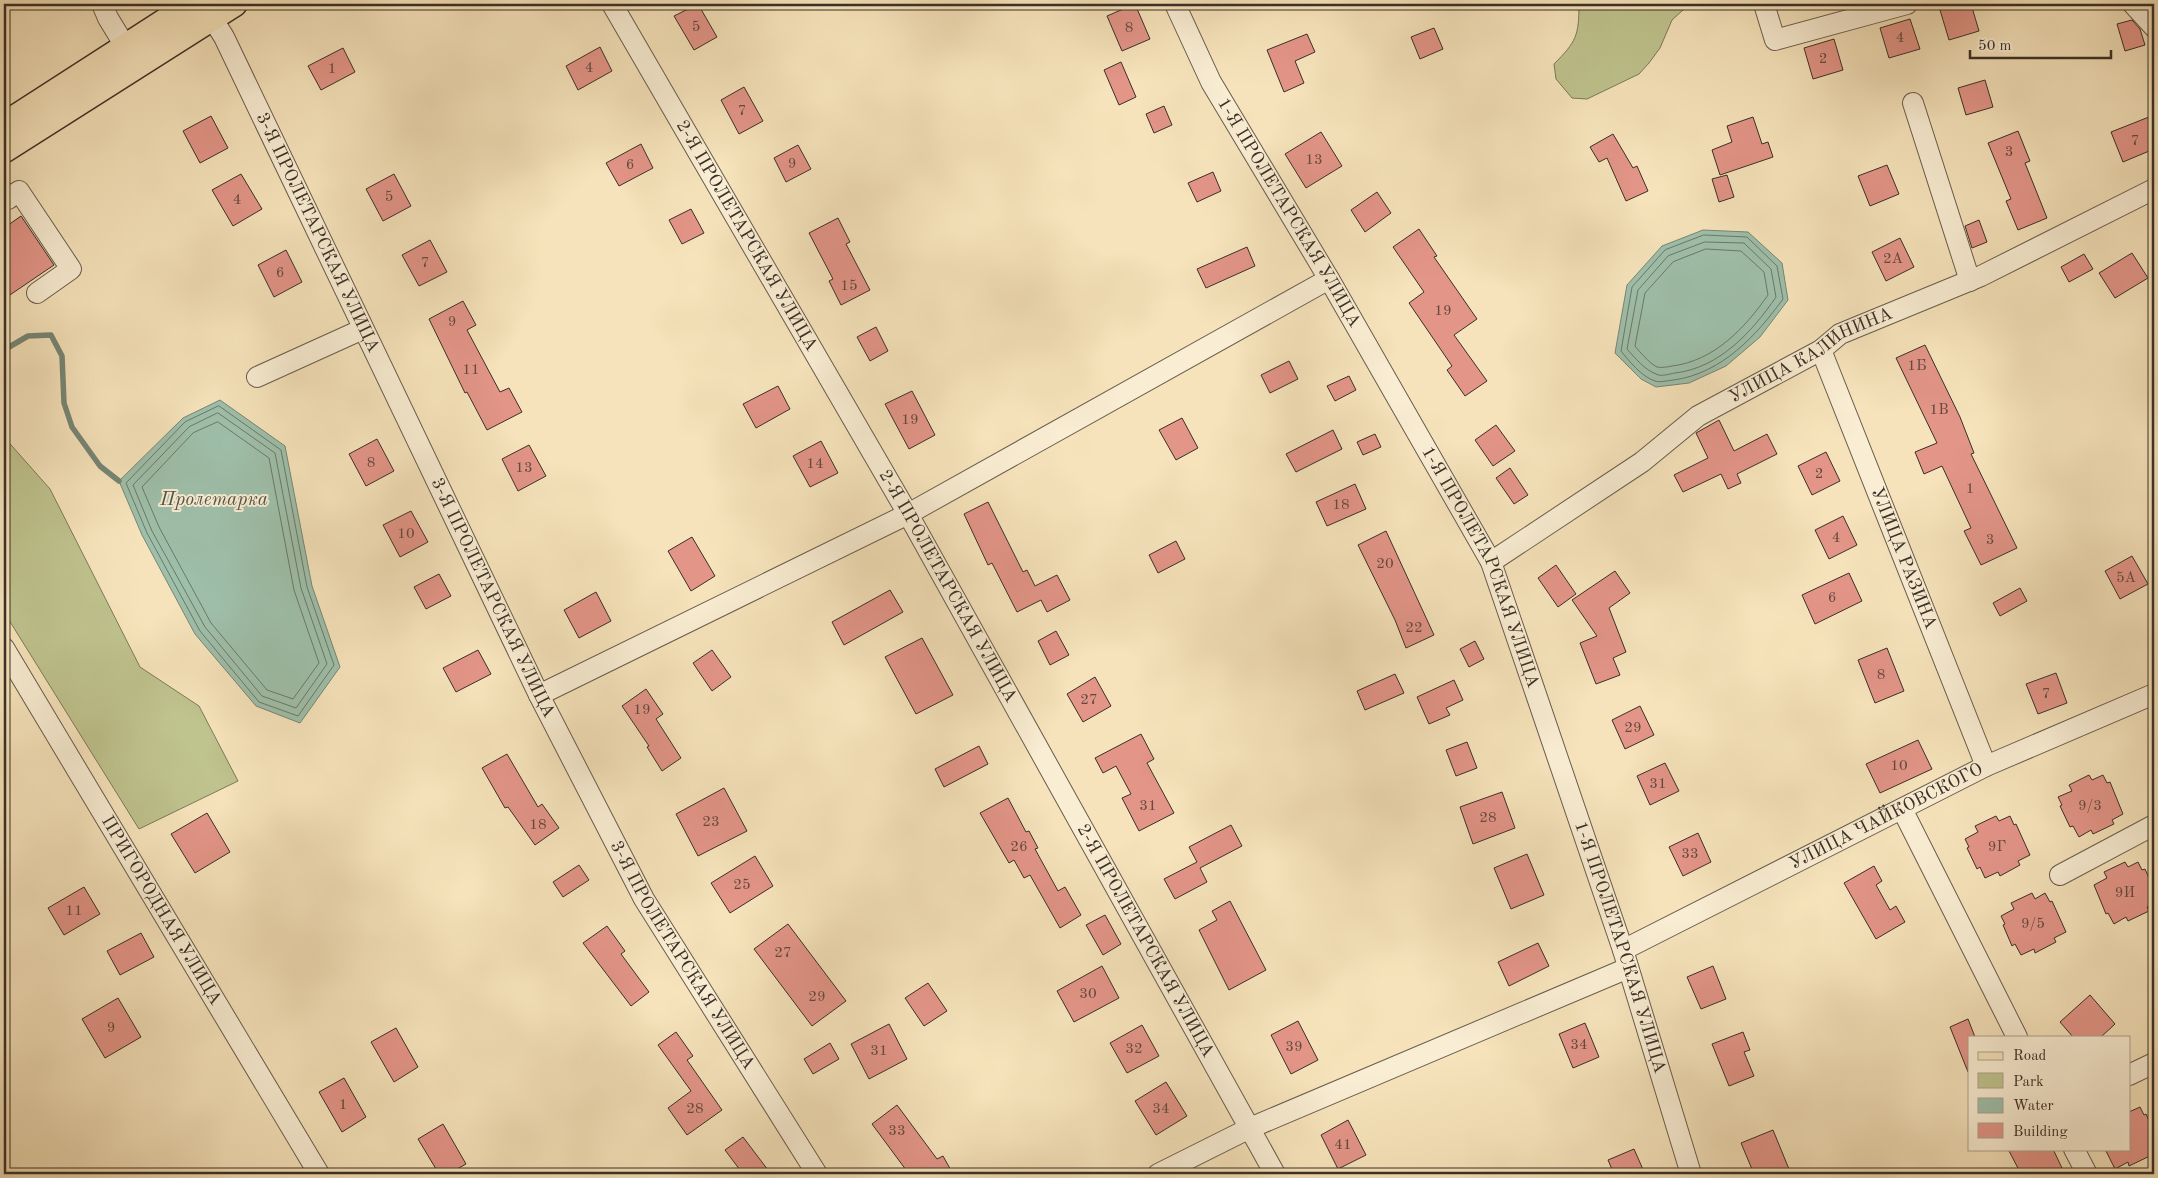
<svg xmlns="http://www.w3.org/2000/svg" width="2158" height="1178" font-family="'Old Standard TT',serif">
<rect width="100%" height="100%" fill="#f6e3bb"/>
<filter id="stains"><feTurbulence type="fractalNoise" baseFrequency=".004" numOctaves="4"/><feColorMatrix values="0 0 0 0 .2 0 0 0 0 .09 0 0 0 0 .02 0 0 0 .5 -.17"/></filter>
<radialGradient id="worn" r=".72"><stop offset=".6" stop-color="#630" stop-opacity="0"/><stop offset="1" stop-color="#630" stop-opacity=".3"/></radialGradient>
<path fill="#bfc38e" stroke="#7c7a5a" d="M 1579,4 L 1700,4 L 1683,10 L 1672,20 L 1660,48 L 1649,63 L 1639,74 L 1587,99 L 1572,98 L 1556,79 L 1554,64 C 1576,42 1579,36 1579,4 Z
M 4,437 L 50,489 L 140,667 L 199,706 L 238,781 L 139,829 L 4,612 Z"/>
<path fill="#9ebfaa" stroke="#768676" d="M 1703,230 L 1748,232 L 1782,263 L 1788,300 L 1760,337 L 1726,366 L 1689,383 L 1656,387 L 1641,379 L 1615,353 L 1627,285 L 1662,246 Z
M 220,400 L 285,446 L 312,586 L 340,667 L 300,723 L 256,706 L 195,634 L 142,535 L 119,481 L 183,418 Z"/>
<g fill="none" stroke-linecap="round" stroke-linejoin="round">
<path stroke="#6c7868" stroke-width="1" d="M 1704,235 L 1747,237 L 1777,266 L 1783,299 C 1756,336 1722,373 1674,380 C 1669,380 1661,383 1655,381 C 1642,377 1629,361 1621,351 L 1632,287 L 1665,250 Z
M 1705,242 L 1744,243 L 1771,269 L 1776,297 C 1752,332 1719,368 1675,373 C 1669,374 1661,377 1656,374 C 1645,370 1635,358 1627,349 L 1638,290 L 1668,256 Z
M 1706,249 L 1741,251 L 1764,272 L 1768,295 C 1745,328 1714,361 1672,366 C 1667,367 1662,368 1657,367 C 1649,363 1640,352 1635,346 L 1645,293 L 1673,262 Z
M 219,406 L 281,450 L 307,587 L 334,665 L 298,716 L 259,702 L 200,631 L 147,533 L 126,483 L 185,422 Z
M 218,413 L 275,453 L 301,588 L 327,664 L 296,708 L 262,696 L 205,627 L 152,531 L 133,485 L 189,427 Z
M 218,422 L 269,458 L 294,590 L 319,663 L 293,699 L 267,690 L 211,623 L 159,527 L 142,487 L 193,433 Z"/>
<path stroke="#768676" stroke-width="5.5" d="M 4,350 L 28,336 L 51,335 L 62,356 L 64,403 L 72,427 L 100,466 L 119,481"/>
</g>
<path fill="#e39588" stroke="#3a3027" d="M 698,4 L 717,37 L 694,50 L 674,16 Z
M 1135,4 L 1150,39 L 1122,51 L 1107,16 Z
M 1960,4 L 1971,4 L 1979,31 L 1949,40 L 1940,10 Z
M 1910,19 L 1920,49 L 1889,58 L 1880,28 Z
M 2132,20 L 2140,29 L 2145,45 L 2125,51 L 2117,24 Z
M 1434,28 L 1443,49 L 1420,59 L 1411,37 Z
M 1307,34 L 1315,52 L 1295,61 L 1304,83 L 1284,92 L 1267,50 Z
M 1834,39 L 1843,70 L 1813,79 L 1804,48 Z
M 600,47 L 612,71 L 578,90 L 566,66 Z
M 343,48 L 355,72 L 321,90 L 308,66 Z
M 1121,62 L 1136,97 L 1119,105 L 1104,70 Z
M 1985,80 L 1993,107 L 1966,115 L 1958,88 Z
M 744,87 L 763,121 L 739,134 L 721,100 Z
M 1164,106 L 1172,125 L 1154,133 L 1146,114 Z
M 2154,115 L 2154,149 L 2123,162 L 2111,132 Z
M 211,116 L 228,148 L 200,163 L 183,131 Z
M 1753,117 L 1762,144 L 1768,142 L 1773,157 L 1720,175 L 1712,150 L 1732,142 L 1727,126 Z
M 2018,131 L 2030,161 L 2025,163 L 2047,218 L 2018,230 L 2006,201 L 2011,199 L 1988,143 Z
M 1321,132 L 1342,166 L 1306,188 L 1285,154 Z
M 1613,134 L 1633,168 L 1637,166 L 1648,191 L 1626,201 L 1607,158 L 1599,162 L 1590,147 Z
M 641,144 L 653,168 L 619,186 L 606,163 Z
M 798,145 L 811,169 L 786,182 L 774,158 Z
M 1887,165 L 1899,194 L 1870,206 L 1858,176 Z
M 1213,172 L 1221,191 L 1197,202 L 1188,183 Z
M 241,174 L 262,209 L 233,226 L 212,190 Z
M 394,174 L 411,206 L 383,221 L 366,189 Z
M 1727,175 L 1734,197 L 1719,202 L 1712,179 Z
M 1377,192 L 1391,213 L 1365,232 L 1351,210 Z
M 691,209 L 704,233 L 682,244 L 669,220 Z
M 21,216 L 54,265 L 4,299 L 4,228 Z
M 838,218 L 850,242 L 846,244 L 870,290 L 841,305 L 829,281 L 833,279 L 809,233 Z
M 1979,220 L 1987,242 L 1972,248 L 1965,226 Z
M 1419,229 L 1437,256 L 1434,257 L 1477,319 L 1454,335 L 1487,381 L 1465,396 L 1447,370 L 1452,366 L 1409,303 L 1424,292 L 1393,247 Z
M 1900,238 L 1914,267 L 1886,281 L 1872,252 Z
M 430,240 L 447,272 L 419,286 L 402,255 Z
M 1247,247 L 1255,266 L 1206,288 L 1197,269 Z
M 286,250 L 302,282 L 274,297 L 258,265 Z
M 2132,253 L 2148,278 L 2115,298 L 2099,273 Z
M 2084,254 L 2093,269 L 2069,282 L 2061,267 Z
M 463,301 L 476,325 L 467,330 L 500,392 L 509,388 L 522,412 L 487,430 L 467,392 L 465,393 L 429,319 Z
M 876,327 L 888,351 L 870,361 L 857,337 Z
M 1925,345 L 1960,417 L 1974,453 L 1971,454 L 2017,548 L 1981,565 L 1964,531 L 1971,528 L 1942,466 L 1924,474 L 1915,452 L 1937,443 L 1896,358 Z
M 1289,361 L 1298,379 L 1270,393 L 1261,375 Z
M 1349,376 L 1356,390 L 1335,401 L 1327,386 Z
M 778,386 L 790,409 L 756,428 L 743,404 Z
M 912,391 L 935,435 L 909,449 L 885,404 Z
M 1182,418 L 1198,448 L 1176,460 L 1159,430 Z
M 1719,420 L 1734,451 L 1767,434 L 1777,454 L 1737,474 L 1741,483 L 1728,489 L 1721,474 L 1683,492 L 1674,475 L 1708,458 L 1696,433 Z
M 1496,425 L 1515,451 L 1493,466 L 1475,440 Z
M 1333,430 L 1342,449 L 1296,472 L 1286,454 Z
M 1375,434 L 1381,447 L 1363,455 L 1357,442 Z
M 377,439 L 394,471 L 366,486 L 349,454 Z
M 821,441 L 838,473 L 810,487 L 793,456 Z
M 529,445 L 546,476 L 518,491 L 502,459 Z
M 1826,452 L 1840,481 L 1812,495 L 1798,466 Z
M 1510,468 L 1528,495 L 1514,504 L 1496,478 Z
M 1355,484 L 1366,509 L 1327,526 L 1316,502 Z
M 988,502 L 1023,572 L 1027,570 L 1035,586 L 1057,575 L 1070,600 L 1047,612 L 1041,600 L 1017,612 L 992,563 L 988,565 L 964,514 Z
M 411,511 L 428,542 L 400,557 L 383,525 Z
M 1843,516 L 1857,545 L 1829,559 L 1815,530 Z
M 1386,531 L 1434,635 L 1406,648 L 1395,620 L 1358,545 Z
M 692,537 L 715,576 L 691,591 L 668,551 Z
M 1176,541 L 1185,559 L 1158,573 L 1149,555 Z
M 2132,556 L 2148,584 L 2120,599 L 2105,571 Z
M 1556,565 L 1576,594 L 1558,607 L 1538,578 Z
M 1615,571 L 1630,593 L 1609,608 L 1626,652 L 1613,658 L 1620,675 L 1596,684 L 1580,643 L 1597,636 L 1572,600 Z
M 1849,573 L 1862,601 L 1815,624 L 1802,595 Z
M 439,574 L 451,596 L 426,609 L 414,587 Z
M 2020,588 L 2027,601 L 2000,616 L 1993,603 Z
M 890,590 L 903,612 L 844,645 L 832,622 Z
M 596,592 L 611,621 L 579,638 L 564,610 Z
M 1056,631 L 1069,655 L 1050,665 L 1038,641 Z
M 922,638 L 953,695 L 916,714 L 885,657 Z
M 1475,641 L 1484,659 L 1469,667 L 1460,649 Z
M 1887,648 L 1904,691 L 1875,703 L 1858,660 Z
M 478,650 L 491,674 L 456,692 L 443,668 Z
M 712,650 L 731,677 L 712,691 L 693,663 Z
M 2056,673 L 2067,703 L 2038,714 L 2026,684 Z
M 1395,674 L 1404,693 L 1365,710 L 1357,691 Z
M 1095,677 L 1111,706 L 1083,722 L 1067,694 Z
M 1454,680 L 1463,700 L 1446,708 L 1450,715 L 1429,724 L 1417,697 Z
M 646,689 L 663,714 L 656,719 L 681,758 L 662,771 L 647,747 L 649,746 L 622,706 Z
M 1640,706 L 1654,735 L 1625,749 L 1612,720 Z
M 1141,734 L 1154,759 L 1147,763 L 1174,813 L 1139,831 L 1122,798 L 1131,794 L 1116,766 L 1103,773 L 1095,758 Z
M 1918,740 L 1932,769 L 1880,793 L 1866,764 Z
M 1467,742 L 1477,768 L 1456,776 L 1446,750 Z
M 979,746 L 988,764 L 944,787 L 935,769 Z
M 507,754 L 538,807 L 542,804 L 559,828 L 535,845 L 508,807 L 505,808 L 482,768 Z
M 1665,763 L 1679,791 L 1650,805 L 1637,776 Z
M 2089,775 L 2092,780 L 2103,775 L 2107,783 L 2110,782 L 2123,814 L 2112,820 L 2114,824 L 2093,834 L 2091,830 L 2079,837 L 2073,826 L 2070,827 L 2060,806 L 2062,805 L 2058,797 L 2072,791 L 2069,785 Z
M 724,788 L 747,831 L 698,856 L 676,814 Z
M 1502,792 L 1515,828 L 1473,844 L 1460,807 Z
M 1008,798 L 1026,832 L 1029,831 L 1038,848 L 1035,849 L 1058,891 L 1065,887 L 1081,915 L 1060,928 L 1030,875 L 1024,878 L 1014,860 L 1009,863 L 980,813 Z
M 207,813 L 230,852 L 195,873 L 171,834 Z
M 1996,816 L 1999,821 L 2010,816 L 2014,825 L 2016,824 L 2030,855 L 2018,861 L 2020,865 L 2000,876 L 1998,872 L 1985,878 L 1980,867 L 1977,869 L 1967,848 L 1969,847 L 1965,839 L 1978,832 L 1975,826 Z
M 1231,825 L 1242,846 L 1200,868 L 1207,882 L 1175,899 L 1164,879 L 1197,862 L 1189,847 Z
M 1698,833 L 1711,862 L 1683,876 L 1669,847 Z
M 1527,854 L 1544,895 L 1511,909 L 1494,868 Z
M 755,856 L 773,886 L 730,913 L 711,883 Z
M 2125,862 L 2128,867 L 2138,862 L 2142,870 L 2145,869 L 2154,889 L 2154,903 L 2147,907 L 2149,911 L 2128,921 L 2126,917 L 2114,924 L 2108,913 L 2106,914 L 2094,885 L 2107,878 L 2104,872 Z
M 579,865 L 589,880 L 563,897 L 553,882 Z
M 1874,866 L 1882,881 L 1876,885 L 1890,910 L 1896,906 L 1905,922 L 1876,939 L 1844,883 Z
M 84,887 L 100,914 L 64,935 L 48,908 Z
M 2032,893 L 2035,899 L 2045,893 L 2050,902 L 2052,901 L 2066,932 L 2054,938 L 2056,942 L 2035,953 L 2034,949 L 2021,955 L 2015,944 L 2012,946 L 2003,925 L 2005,924 L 2001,916 L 2014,909 L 2011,903 Z
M 1230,901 L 1266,970 L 1229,990 L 1199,930 L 1217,920 L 1212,911 Z
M 1105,915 L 1121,944 L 1103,955 L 1086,925 Z
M 788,924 L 846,1001 L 812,1026 L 754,949 Z
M 607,926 L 625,951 L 621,954 L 649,992 L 631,1006 L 583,943 Z
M 141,933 L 154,957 L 120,975 L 107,951 Z
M 1538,943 L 1549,966 L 1509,986 L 1498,962 Z
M 1102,966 L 1119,998 L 1074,1022 L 1057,991 Z
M 1713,966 L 1726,999 L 1701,1009 L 1687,977 Z
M 928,983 L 947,1011 L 924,1026 L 905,998 Z
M 2090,995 L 2115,1024 L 2101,1037 L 2073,1037 L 2060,1022 Z
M 118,998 L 141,1037 L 105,1058 L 82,1019 Z
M 1968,1019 L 1975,1037 L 1969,1037 L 1968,1072 L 1950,1027 Z
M 1298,1021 L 1318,1060 L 1291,1074 L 1271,1035 Z
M 1585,1023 L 1599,1057 L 1573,1068 L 1559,1034 Z
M 889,1024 L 907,1059 L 869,1079 L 851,1044 Z
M 1142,1025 L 1159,1056 L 1127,1073 L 1110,1043 Z
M 396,1028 L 418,1067 L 394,1082 L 371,1042 Z
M 676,1032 L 693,1056 L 687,1060 L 722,1110 L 687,1135 L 668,1108 L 691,1091 L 658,1045 Z
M 1743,1032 L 1750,1050 L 1744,1052 L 1754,1076 L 1729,1086 L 1712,1044 Z
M 830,1043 L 839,1059 L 813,1074 L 804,1059 Z
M 344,1078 L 366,1117 L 342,1132 L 319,1092 Z
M 1166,1082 L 1187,1116 L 1156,1135 L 1135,1101 Z
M 897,1105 L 937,1159 L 943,1156 L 953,1174 L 909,1174 L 872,1124 Z
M 2140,1107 L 2144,1115 L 2146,1114 L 2154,1131 L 2154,1154 L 2129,1166 L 2128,1162 L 2115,1169 L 2105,1149 L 2129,1149 L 2129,1112 Z
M 1348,1120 L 1366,1155 L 1338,1169 L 1321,1135 Z
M 443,1124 L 466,1164 L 448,1174 L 439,1174 L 418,1139 Z
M 1773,1130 L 1791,1174 L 1754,1174 L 1741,1143 Z
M 743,1137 L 771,1174 L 743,1174 L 725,1150 Z
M 1634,1149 L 1645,1174 L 1614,1174 L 1608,1160 Z
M 2008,1149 L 2053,1149 L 2062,1168 L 2049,1174 L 2021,1174 Z"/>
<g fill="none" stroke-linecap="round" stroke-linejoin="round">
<g stroke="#695d4c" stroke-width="22">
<g id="minor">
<path d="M 102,4 L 108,18 L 125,46"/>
<path id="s1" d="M 203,4 L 224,37 L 539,695 L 644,899 L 817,1174"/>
<path id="s2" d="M 612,4 L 908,514 L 1275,1174"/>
<path id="s3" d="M 1175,4 L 1211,82 L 1329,279 L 1491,562 L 1623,950 L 1691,1174"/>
<path d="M 1764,4 L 1775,40 L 1907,4"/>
<path d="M 2133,4 L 2154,27"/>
<path d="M 1913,103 L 1970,281"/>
<path d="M 4,192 L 8,199 L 19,191 L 71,269 L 37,293"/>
<path id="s4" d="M 1821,350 L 1986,766"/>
<path d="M 257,377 L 363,329"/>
<path id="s5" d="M 1491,562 L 1642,462 L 1698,416 L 1821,350 L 1840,334 L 1981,276 L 2154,189"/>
<path id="s6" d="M 4,648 L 319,1174"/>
<path d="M 539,695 L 908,514 L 1329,279"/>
<path d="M 1902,809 L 2017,1037"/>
<path d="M 2060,875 L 2154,825"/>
<path id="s7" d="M 1623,950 L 1986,766 L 2154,694"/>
<path d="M 2129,1075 L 2154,1063"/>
<path d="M 2074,1149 L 2087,1174"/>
<path d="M 1158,1174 L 1250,1128 L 1628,968"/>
</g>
</g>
<g stroke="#3a3027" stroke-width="28">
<path id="major" d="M 4,125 L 192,4
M 4,150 L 234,4"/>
</g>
<use href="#minor" stroke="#f9edd3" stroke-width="20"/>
<use href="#major" stroke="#f6e3bb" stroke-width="25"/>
</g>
<g text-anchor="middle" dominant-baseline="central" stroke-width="4" stroke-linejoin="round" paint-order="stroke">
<g font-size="15" fill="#64493f">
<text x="696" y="27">5</text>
<text x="1129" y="28">8</text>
<text x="1900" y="38">4</text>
<text x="1823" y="59">2</text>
<text x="589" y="68">4</text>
<text x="332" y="69">1</text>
<text x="742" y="111">7</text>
<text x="2135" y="141">7</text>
<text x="2009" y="152">3</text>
<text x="1314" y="160">13</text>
<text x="792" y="164">9</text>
<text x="630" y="165">6</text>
<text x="389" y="197">5</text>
<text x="237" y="200">4</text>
<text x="1893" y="259">2А</text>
<text x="425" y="263">7</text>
<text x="280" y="273">6</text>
<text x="849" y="286">15</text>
<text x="1443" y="311">19</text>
<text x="452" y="322">9</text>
<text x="1917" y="366">1Б</text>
<text x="471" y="370">11</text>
<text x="1939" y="410">1В</text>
<text x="910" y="420">19</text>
<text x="371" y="463">8</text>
<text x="815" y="464">14</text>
<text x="524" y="468">13</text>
<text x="1819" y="474">2</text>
<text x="1970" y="489">1</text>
<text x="1341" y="505">18</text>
<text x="406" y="534">10</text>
<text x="1836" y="538">4</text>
<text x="1990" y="540">3</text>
<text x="1385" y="564">20</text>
<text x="2126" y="578">5А</text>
<text x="1832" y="598">6</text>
<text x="1414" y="628">22</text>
<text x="1881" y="675">8</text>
<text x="2046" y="694">7</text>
<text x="1089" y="700">27</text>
<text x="642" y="710">19</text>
<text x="1633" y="728">29</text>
<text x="1899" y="766">10</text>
<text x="1658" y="784">31</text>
<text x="1148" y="806">31</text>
<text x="2090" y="806">9/3</text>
<text x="1488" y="818">28</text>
<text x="711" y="822">23</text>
<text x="538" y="825">18</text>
<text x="1019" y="847">26</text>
<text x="1997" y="847">9Г</text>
<text x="1690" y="854">33</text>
<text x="742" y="885">25</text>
<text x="2125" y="893">9И</text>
<text x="74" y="911">11</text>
<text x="2033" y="924">9/5</text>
<text x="783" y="953">27</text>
<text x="1088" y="994">30</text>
<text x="817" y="997">29</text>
<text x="111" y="1028">9</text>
<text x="1579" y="1045">34</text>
<text x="1294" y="1047">39</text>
<text x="1134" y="1049">32</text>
<text x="879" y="1051">31</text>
<text x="343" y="1105">1</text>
<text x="695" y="1109">28</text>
<text x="1161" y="1109">34</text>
<text x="897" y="1131">33</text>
<text x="1343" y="1145">41</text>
</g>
<g font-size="18" fill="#3a3027" stroke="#f9edd3">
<text stroke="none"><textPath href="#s3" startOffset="238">1-Я ПРОЛЕТАРСКАЯ УЛИЦА</textPath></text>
<text stroke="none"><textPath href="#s1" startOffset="256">3-Я ПРОЛЕТАРСКАЯ УЛИЦА</textPath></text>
<text stroke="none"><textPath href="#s2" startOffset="268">2-Я ПРОЛЕТАРСКАЯ УЛИЦА</textPath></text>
<text stroke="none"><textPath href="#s5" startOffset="382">УЛИЦА КАЛИНИНА</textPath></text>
<text stroke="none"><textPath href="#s4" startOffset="224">УЛИЦА РАЗИНА</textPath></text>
<text stroke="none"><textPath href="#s3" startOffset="642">1-Я ПРОЛЕТАРСКАЯ УЛИЦА</textPath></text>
<text stroke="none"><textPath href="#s2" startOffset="672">2-Я ПРОЛЕТАРСКАЯ УЛИЦА</textPath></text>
<text stroke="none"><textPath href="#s1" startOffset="661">3-Я ПРОЛЕТАРСКАЯ УЛИЦА</textPath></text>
<text stroke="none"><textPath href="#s7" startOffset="295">УЛИЦА ЧАЙКОВСКОГО</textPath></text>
<text stroke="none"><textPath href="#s6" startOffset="306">ПРИГОРОДНАЯ УЛИЦА</textPath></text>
<text stroke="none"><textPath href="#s2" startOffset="1078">2-Я ПРОЛЕТАРСКАЯ УЛИЦА</textPath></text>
<text stroke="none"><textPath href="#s3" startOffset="1048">1-Я ПРОЛЕТАРСКАЯ УЛИЦА</textPath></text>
<text stroke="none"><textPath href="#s1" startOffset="1066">3-Я ПРОЛЕТАРСКАЯ УЛИЦА</textPath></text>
</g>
<g font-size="19" font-style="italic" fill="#535448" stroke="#f9edd3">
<text x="214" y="500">Пролетарка</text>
</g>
</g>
<rect width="2158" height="1178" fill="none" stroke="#f6e3bb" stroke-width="20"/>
<rect x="5" y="5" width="2148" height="1168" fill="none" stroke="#3a3027" stroke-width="2.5"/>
<rect x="10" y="10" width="2138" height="1158" fill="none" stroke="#3a3027"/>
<rect x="1968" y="1036" width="162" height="115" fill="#f9edd3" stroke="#ada18e"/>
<rect x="1978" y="1052" width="25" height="8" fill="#f6e3bb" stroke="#ada18e"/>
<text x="2013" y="1060" font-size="15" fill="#3a3027">Road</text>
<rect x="1978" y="1073" width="25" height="15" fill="#bfc38e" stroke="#ada18e"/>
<text x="2013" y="1086" font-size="15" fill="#3a3027">Park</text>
<rect x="1978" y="1098" width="25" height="15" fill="#9ebfaa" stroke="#ada18e"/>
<text x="2013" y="1110" font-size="15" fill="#3a3027">Water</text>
<rect x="1978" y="1123" width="25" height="15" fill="#e39588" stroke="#ada18e"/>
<text x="2013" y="1136" font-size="15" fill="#3a3027">Building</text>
<path d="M1970 50v8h141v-8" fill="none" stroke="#3a3027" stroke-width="2.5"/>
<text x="1978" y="50" font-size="15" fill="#3a3027" stroke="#f9edd3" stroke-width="4" paint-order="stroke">50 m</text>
<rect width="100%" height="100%" filter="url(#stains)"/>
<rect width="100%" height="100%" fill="url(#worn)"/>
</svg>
